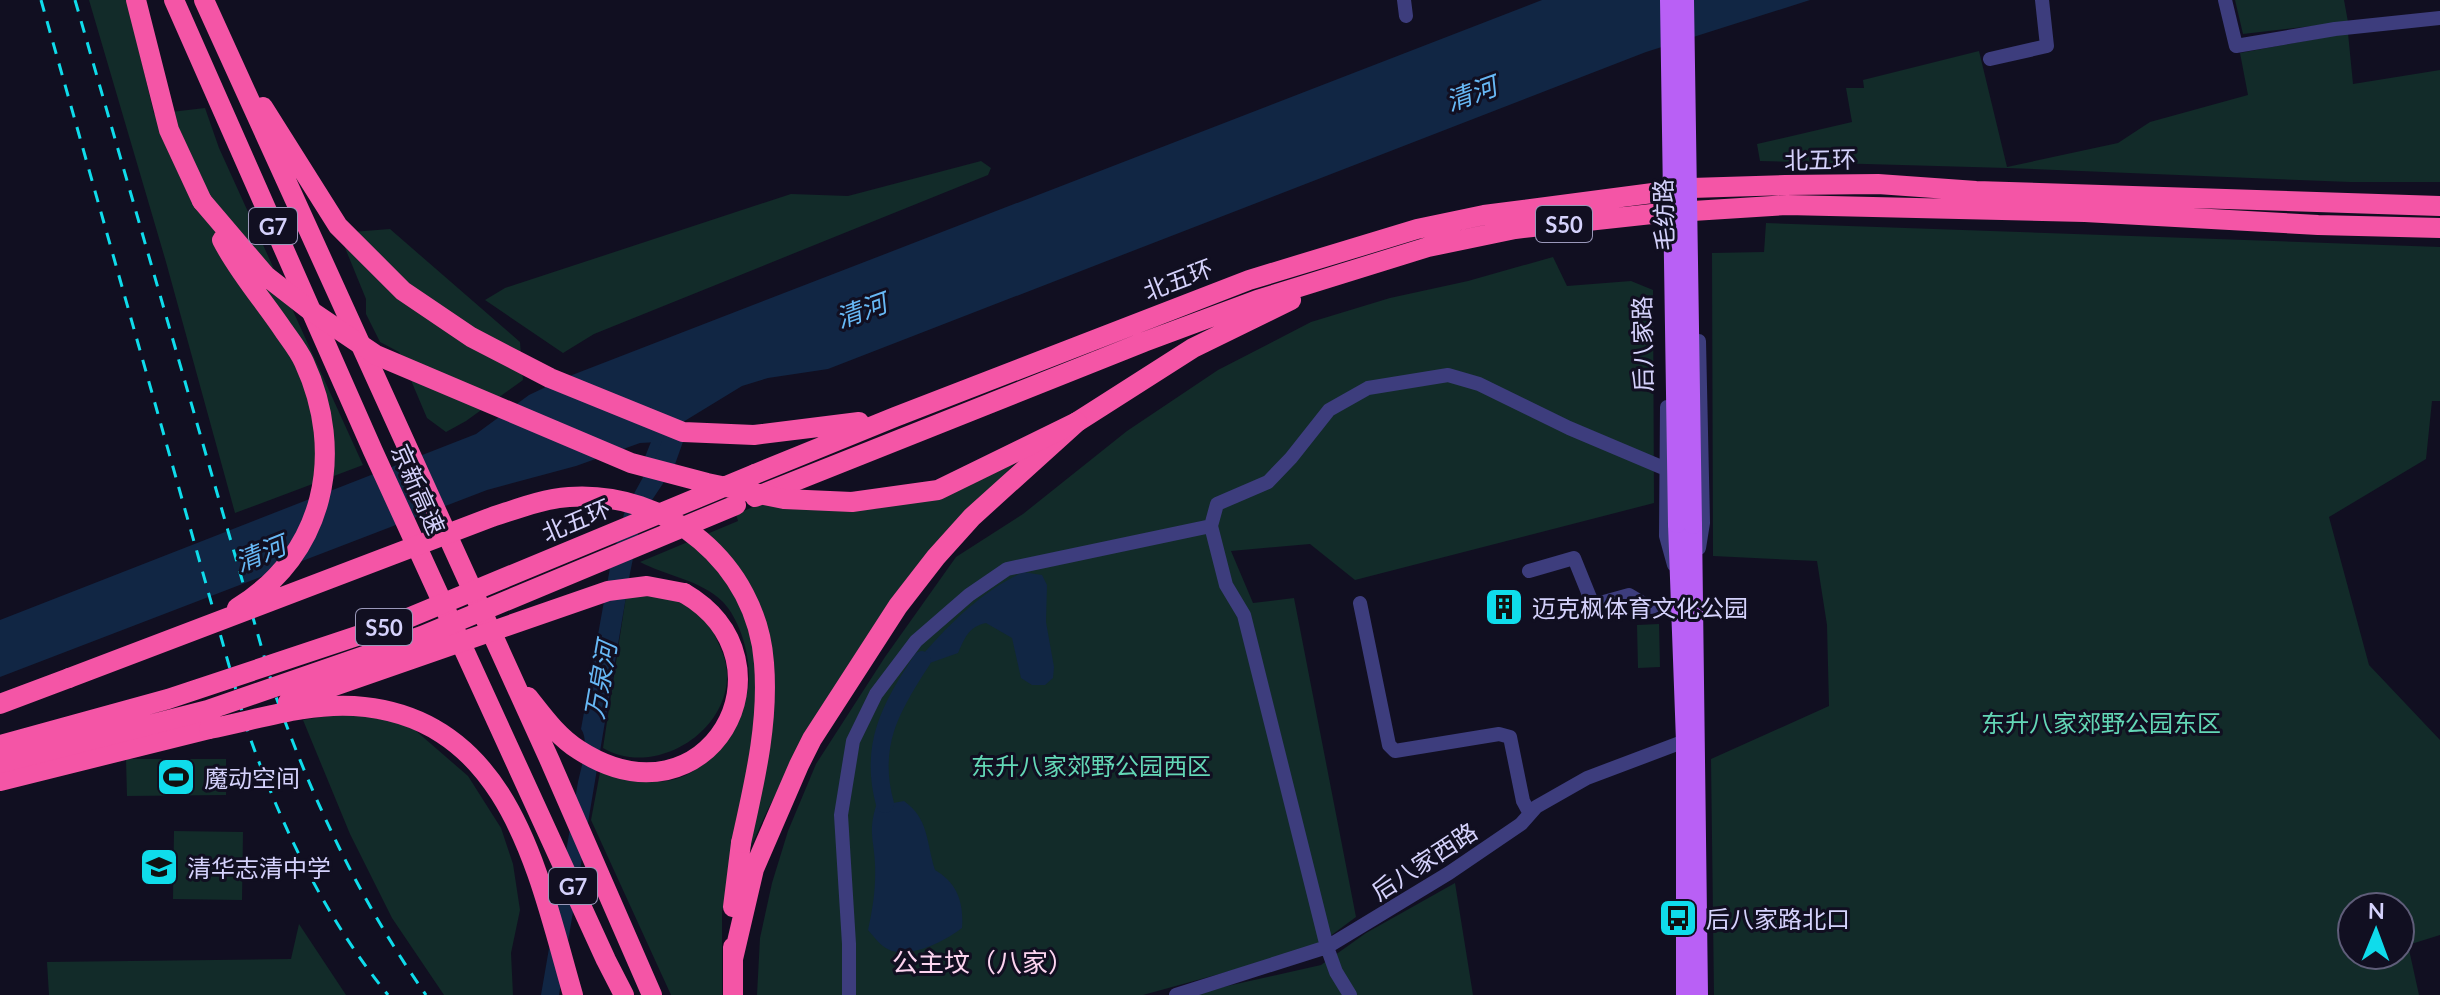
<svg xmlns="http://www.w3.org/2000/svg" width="2440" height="995" font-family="Lato,'Noto Sans SC',sans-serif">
<rect width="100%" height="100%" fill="#110f21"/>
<path fill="#122b29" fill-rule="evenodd" d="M 89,0 L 127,0 L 154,114 L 205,108 L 219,148 L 363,465 L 235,513 L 166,262 Z
M 2235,0 L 2344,0 L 2348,22 L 2243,34 Z
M 2348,33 L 2353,84 L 2440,70 L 2440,182 L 2350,182 L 2007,168 L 1760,161 L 1757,144 L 1852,122 L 1846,88 L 1864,88 L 1863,80 L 1979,51 L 2007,167 L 2118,143 L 2150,122 L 2248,95 L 2240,53 Z
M 981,161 L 991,168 L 988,175 L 594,334 L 563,353 L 485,300 L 505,288 L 791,194 L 848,196 Z
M 1766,223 L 2440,247 L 2440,401 L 2432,401 L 2426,459 L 2329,517 L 2369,665 L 2440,740 L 2440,935 L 2408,945 L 2419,995 L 1714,995 L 1711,759 L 1829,706 L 1827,625 L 1817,561 L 1713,556 L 1712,253 L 1764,252 ZM 2400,907 L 2400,955 L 2352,955 L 2352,907 Z
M 390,229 L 520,342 L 523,380 L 466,421 L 446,432 L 427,418 L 399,352 L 380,342 L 366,314 L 366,299 L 339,233 Z
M 1553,257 L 1567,286 L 1631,281 L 1653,290 L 1654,503 L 1355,580 L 1310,544 L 1231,551 L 1253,603 L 1294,598 L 1356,917 L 1314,948 L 1143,995 L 757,995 L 760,938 L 772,883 L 788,831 L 816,764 L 885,657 L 956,557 L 1023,514 L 1127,431 L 1218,370 L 1311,322 L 1390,298 L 1468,281 Z
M 1016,462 L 907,579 L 822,708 L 768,809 L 722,910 L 722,995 L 671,995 L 591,820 L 601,767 C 627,778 657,788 684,776 C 703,768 712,753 722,736 C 729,725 740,712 745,700 C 756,672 743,623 723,602 C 701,580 666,576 640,562 L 738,521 L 736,514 L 765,502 L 875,509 L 962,488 Z
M 654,594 C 670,597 692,603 705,615 C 710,620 713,631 716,638 C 722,651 728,663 727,679 C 724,736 652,777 603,748 L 626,596 Z
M 1659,624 L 1660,667 L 1638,668 L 1637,625 Z
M 354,712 L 408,724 L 468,776 L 501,828 L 513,864 L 520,910 L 511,953 L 513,995 L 444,995 L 392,918 L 350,834 L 303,720 Z
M 126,759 L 226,759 L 226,795 L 127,796 Z
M 174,831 L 243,832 L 242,900 L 173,899 Z
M 1455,883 L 1473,995 L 1187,995 L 1321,965 L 1366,933 Z
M 299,924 L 346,995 L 49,995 L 47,962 L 291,959 Z"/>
<path fill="#112644" d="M 1542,0 L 1810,0 L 1646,52 L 828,369 L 768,378 L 742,386 L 683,422 L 684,439 L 674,467 L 642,515 L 630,573 L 559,995 L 541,995 C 553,924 566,853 578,782 C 581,768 590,741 581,729 L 610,568 L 625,510 L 658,450 L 658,442 L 640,443 L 576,466 L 487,490 L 0,677 L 0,620 L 476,434 L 529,395 L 567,377 Z
M 1023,572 L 1042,575 L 1047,585 L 1046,622 L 1054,667 L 1053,678 L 1045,685 L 1032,685 L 1021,678 L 1012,638 L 986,623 C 968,627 965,638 958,653 L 927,664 L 922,660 L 924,653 C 953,620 983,591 1023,572 Z
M 904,801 C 929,819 926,841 935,870 C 957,883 964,902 962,928 C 945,941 914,957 892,951 C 881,947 875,938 868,930 C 873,908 876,887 875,864 C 874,839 868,833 876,806 Z"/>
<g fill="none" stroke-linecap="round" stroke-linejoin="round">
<path stroke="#112644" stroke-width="10" d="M 646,468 L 661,430"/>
<path stroke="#112644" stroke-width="18" d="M 885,804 C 869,746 890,708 922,660"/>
<path stroke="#3d3d7d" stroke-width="14" d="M 1404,0 L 1406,16
M 2225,0 L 2236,46 L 2335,29 L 2440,18
M 1990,59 L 2047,46 L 2042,0
M 1699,341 L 1703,523 L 1699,548
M 1667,407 L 1666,536 L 1674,565
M 1529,571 L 1574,558 L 1593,605 L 1629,595 L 1649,607 L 1680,605
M 1360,603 L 1389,745 L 1395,751 L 1499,734 L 1510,737 L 1523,801 L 1530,814
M 849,995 L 849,944 L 841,815 L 853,741 L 876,694 L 916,641 L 969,595 L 1007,569 L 1211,526
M 1176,995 L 1327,947 L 1449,873 L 1521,824 L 1536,807 L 1587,778 L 1685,741
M 1350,995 L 1336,972 L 1327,947 L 1244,615 L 1226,585 L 1211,526 L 1217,504 L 1268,482 L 1291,458 L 1329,410 L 1368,388 L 1448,375 L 1479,384 L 1569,428 L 1666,469"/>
<path stroke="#b960f5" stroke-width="18" d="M 1677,524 L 1685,741 L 1685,995
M 1693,525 L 1699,995"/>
<path stroke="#f455a6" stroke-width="20" d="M 136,0 L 169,130 L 202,201
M 174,0 L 373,451 L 606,960 L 624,995
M 204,0 L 550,761 L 652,995
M 263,107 L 338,226 L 403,291 L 471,337 L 550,378 L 683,432 L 754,435 L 859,422
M 755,474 L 895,417 L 1249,280 L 1417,229 L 1484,215 L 1691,188 L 1785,185 L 1878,184 L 1976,191 L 2440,206
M 755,497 L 1144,342 L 1257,300 L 1428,247 L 1515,229 L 1661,213 L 1787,205 L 2085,212 L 2318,225 L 2440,228
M 528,697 C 543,716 558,737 579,750 C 708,833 802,662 684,593
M 0,704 L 69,678
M 0,781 L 209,729
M 733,907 L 741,843
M 733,947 L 733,995
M 733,959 L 754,869 L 799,765 L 812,739 L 898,606 L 936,557 L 972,517 L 1077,422 L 1193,348 L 1291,300"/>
<path stroke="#0fdceb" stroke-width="3" stroke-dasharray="12 10" stroke-linecap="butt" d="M 41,0 L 247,729 C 280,824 324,916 388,995
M 75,0 L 275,694 C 313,801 360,901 426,995"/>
<path stroke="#b960f5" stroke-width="18" d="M 1669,0 L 1677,524
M 1685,0 L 1693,525"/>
<path stroke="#f455a6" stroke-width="20" d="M 202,201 L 266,276 L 311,311 L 376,355 L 631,463 L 707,483 L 784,499 L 852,502 L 938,490 L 1077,422
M 222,240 C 239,273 264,301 284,331 C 291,341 299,351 304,362 C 346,453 325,554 237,608
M 69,678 L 492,517 C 517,509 542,499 569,497 C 667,490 757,564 764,663 C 769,724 754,784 741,843
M 288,702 L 608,591 L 647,586 L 684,593
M 209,729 C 256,720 306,703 354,706 C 510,716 538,874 573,995
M 0,745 L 168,699 L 396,623 L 755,474
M 0,763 L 208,710 L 422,636 L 736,505"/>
</g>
<defs>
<g id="building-square" transform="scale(2)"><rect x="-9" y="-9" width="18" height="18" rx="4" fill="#0fdceb" stroke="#110f21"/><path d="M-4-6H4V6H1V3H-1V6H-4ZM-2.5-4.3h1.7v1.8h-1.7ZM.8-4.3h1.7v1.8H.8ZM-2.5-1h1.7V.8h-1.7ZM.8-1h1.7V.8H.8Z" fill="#111"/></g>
<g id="stadium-square" transform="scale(2)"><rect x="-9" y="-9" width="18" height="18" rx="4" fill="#0fdceb" stroke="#110f21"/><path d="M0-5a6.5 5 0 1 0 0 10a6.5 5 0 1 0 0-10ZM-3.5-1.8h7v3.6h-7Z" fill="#111"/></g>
<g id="school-square" transform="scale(2)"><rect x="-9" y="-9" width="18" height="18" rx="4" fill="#0fdceb" stroke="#110f21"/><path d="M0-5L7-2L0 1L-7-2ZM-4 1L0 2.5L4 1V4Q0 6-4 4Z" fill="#111"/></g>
<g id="bus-square" transform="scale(2)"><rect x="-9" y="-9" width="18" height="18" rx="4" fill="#0fdceb" stroke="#110f21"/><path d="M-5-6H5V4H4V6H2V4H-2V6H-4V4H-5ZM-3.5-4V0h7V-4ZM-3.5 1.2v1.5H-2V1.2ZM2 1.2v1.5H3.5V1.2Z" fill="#111"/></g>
</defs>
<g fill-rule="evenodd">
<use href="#building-square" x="1504" y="607"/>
<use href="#stadium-square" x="176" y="777"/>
<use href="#school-square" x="159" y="867"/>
<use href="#bus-square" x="1678" y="918"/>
</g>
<g text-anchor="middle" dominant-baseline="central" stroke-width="6" stroke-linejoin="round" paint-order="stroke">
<g fill="#110f21" stroke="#9a98ba" stroke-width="2">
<rect x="1536" y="206" width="56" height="36" rx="6"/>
<rect x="249" y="208" width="48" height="36" rx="6"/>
<rect x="356" y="609" width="56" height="36" rx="6"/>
<rect x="549" y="868" width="48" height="36" rx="6"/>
</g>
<g font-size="22" font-weight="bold" fill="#d5d2fc">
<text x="1564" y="224">S50</text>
<text x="273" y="226">G7</text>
<text x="384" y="627">S50</text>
<text x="573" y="886">G7</text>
</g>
<g font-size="24" fill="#d5d2fc" stroke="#110f21">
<text transform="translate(1820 159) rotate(-1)">北五环</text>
<text transform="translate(1663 215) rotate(-91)">毛纺路</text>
<text transform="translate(1178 279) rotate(-21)">北五环</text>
<text transform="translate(1642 344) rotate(-91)">后八家路</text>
<text transform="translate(419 489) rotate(66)">京新高速</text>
<text transform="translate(576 520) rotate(-23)">北五环</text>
<text transform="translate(1424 861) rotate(-33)">后八家西路</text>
</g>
<g font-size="24" fill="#d5d2fc" stroke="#110f21" text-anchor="start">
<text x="1532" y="607">迈克枫体育文化公园</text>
<text x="204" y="777">魔动空间</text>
<text x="187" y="867">清华志清中学</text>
<text x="1706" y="918">后八家路北口</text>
</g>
<g font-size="24" fill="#63d7b6" stroke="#110f21">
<text x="2101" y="722">东升八家郊野公园东区</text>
<text x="1091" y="765">东升八家郊野公园西区</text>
</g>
<g font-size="26" font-style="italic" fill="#67b8f5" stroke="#110f21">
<text transform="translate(1471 93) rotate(-20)">清河</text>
<text transform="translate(861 310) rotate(-20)">清河</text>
<text transform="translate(260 553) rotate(-22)">清河</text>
<text transform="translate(600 680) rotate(-80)">万泉河</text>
</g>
<g font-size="26" fill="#fcd4ef" stroke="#110f21">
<text x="983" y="962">公主坟（八家）</text>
</g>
</g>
<g transform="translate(2376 931) rotate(1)"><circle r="38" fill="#110f21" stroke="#5f5d79" stroke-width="2"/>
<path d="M0-6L14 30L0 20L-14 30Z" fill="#0fdceb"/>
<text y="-12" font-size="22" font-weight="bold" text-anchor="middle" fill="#d5d2fc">N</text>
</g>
</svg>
